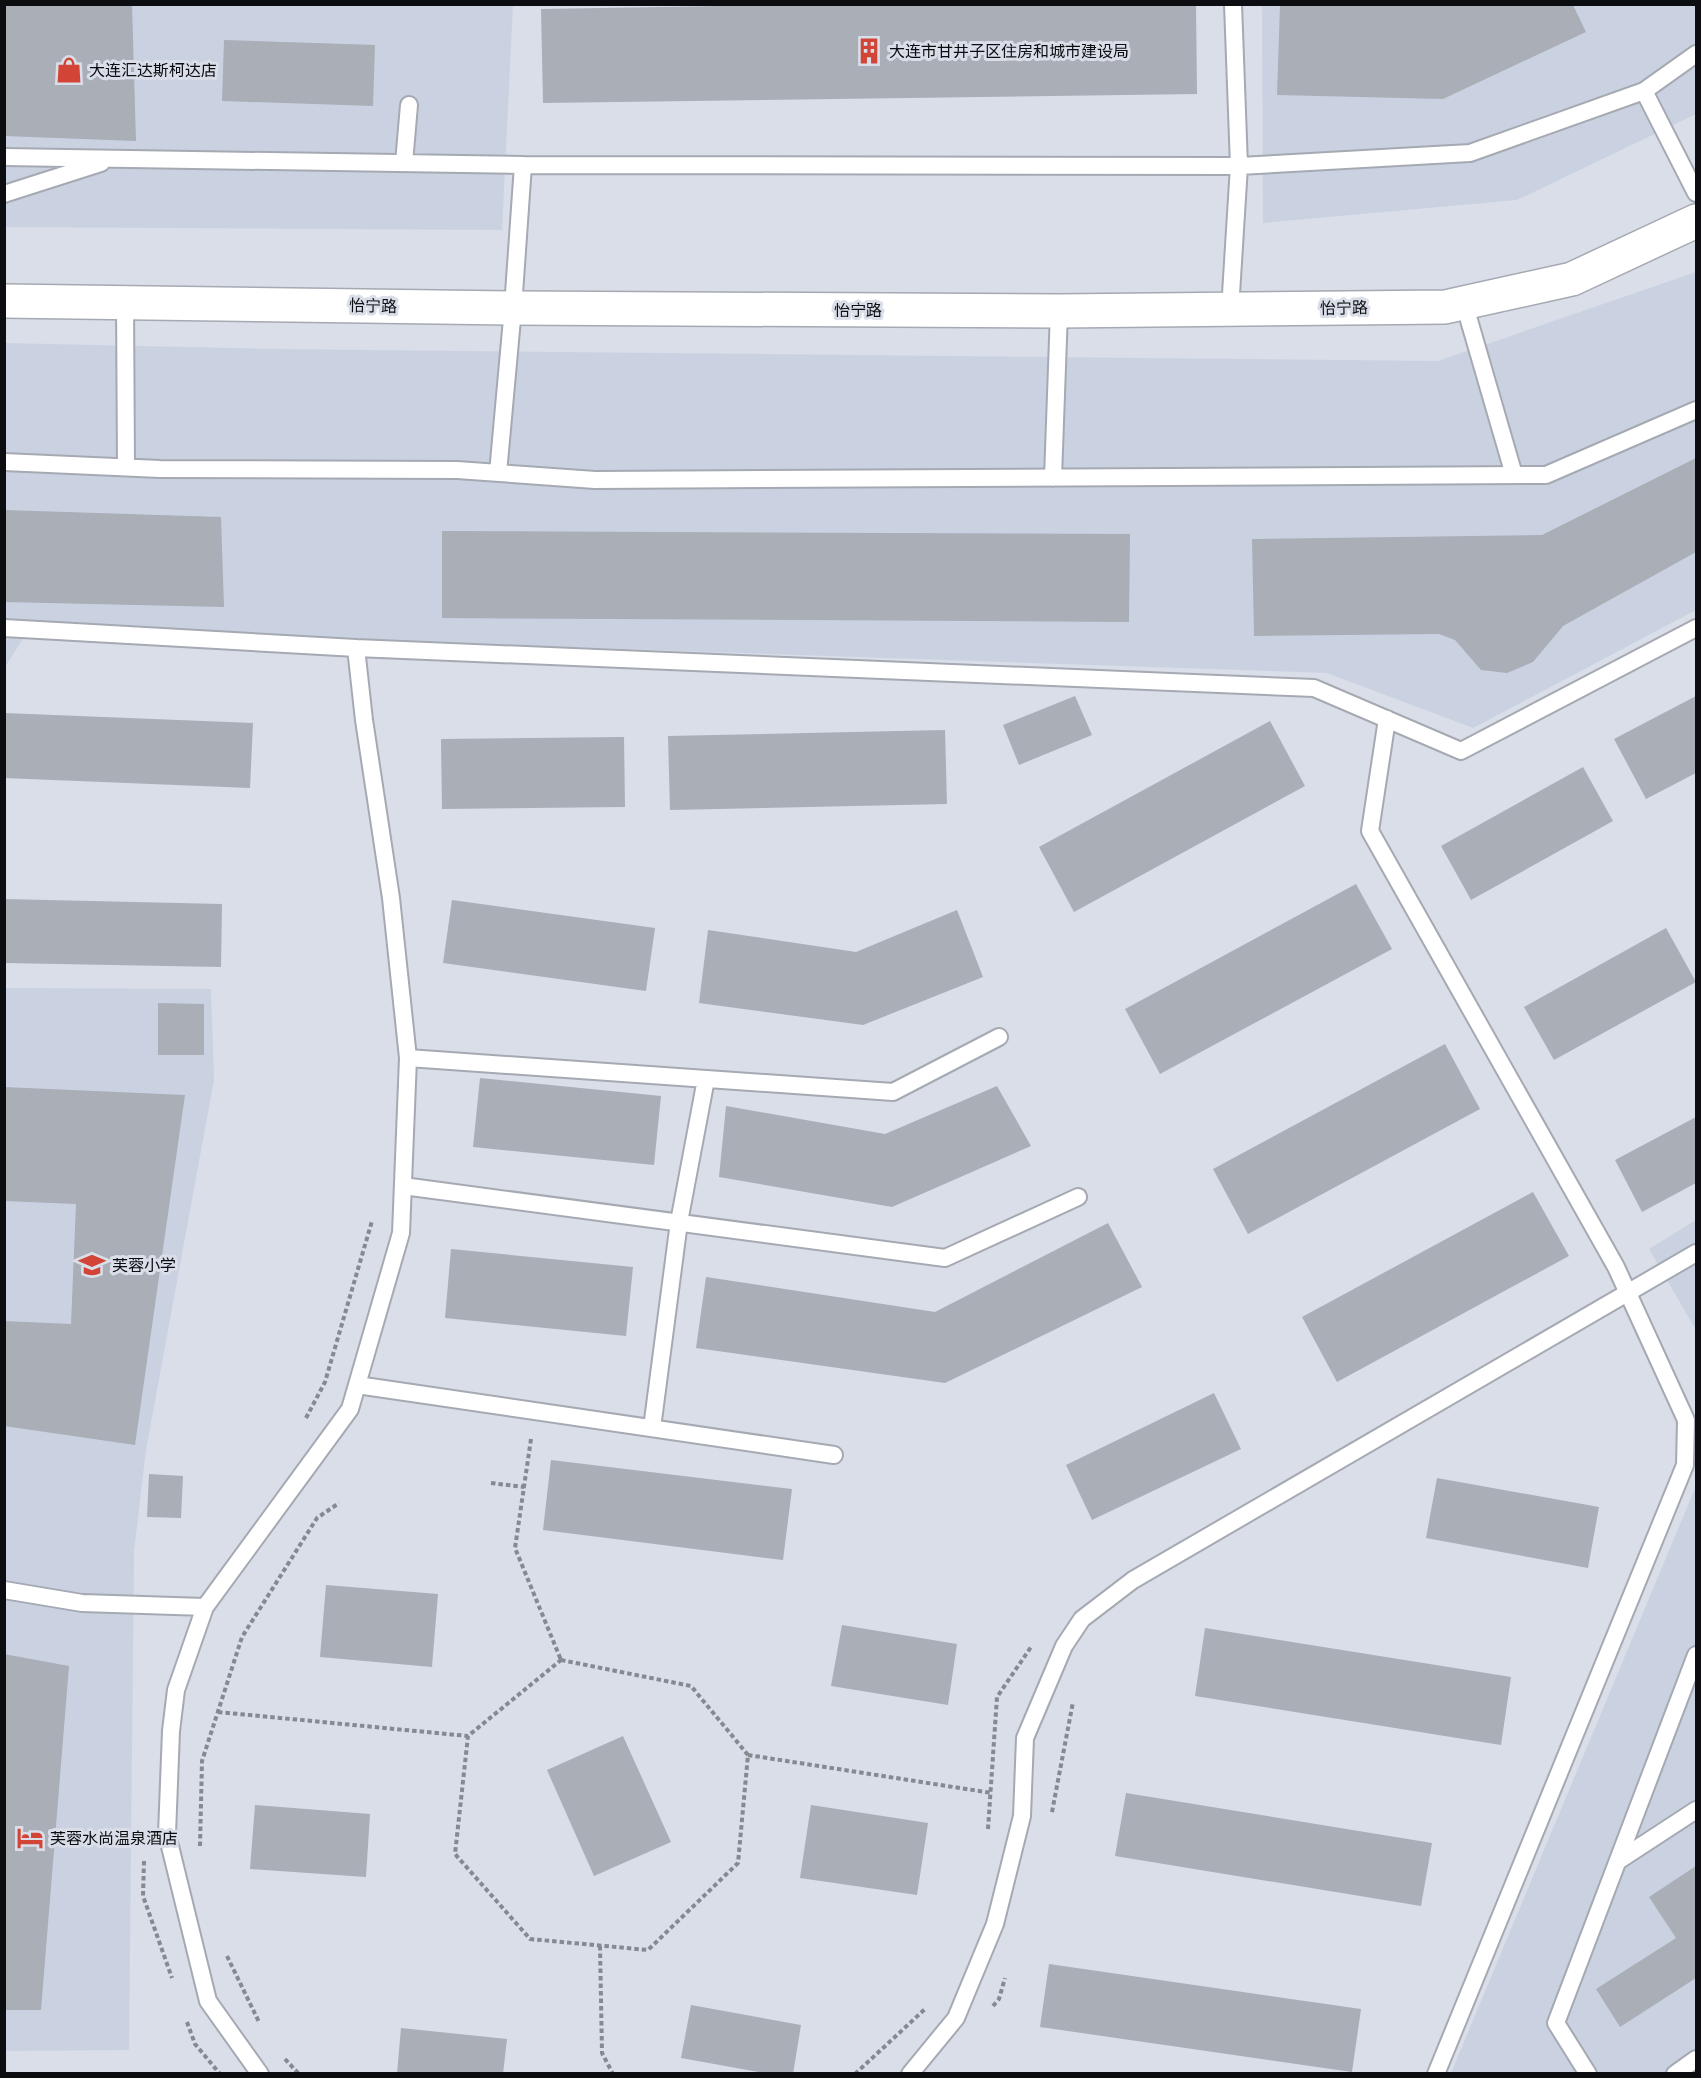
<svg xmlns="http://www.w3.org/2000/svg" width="1701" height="2078" font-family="Karla,'Noto Sans SC',sans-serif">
<rect width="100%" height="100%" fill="#d9dee8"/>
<path fill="#cad2e2" d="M 5,5 L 513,5 L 502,230 L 5,227 Z
M 1262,5 L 1696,5 L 1696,114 L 1517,200 L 1263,223 Z
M 1696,272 L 1696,610 L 1473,728 L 1327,673 L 273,637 L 26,634 L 5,667 L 4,343 L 275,349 L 1438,361 Z
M 4,988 L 211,989 L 214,1080 L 146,1450 L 134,1551 L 129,2050 L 5,2051 Z
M 1696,1220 L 1696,1330 L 1649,1249 Z
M 1696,1486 L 1696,2073 L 1451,2073 Z"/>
<path fill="#a9aeb7" d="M 4,4 L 132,4 L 136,141 L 4,136 Z
M 829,4 L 1196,4 L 1197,94 L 543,103 L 541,9 Z
M 1280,5 L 1573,5 L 1586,32 L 1443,99 L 1277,95 Z
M 224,40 L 375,45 L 373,106 L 222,101 Z
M 1696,458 L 1696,552 L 1563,626 L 1533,662 L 1507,673 L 1481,670 L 1455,640 L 1439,634 L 1254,636 L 1252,539 L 1542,535 Z
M 4,510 L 221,517 L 224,607 L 4,602 Z
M 442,531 L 1130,534 L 1129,622 L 442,618 Z
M 1075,696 L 1092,735 L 1019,765 L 1003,725 Z
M 1696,696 L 1696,773 L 1646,799 L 1614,739 Z
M 4,713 L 253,723 L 250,788 L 4,778 Z
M 1270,721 L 1305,786 L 1074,912 L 1039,847 Z
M 945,730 L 947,804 L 670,810 L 668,736 Z
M 624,737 L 625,807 L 442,809 L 441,739 Z
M 1583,767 L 1613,821 L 1471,900 L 1441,846 Z
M 1356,884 L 1392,949 L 1160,1074 L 1125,1009 Z
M 4,899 L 222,904 L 221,967 L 4,963 Z
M 452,900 L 655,928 L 646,991 L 443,963 Z
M 957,910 L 983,977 L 863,1025 L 699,1003 L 708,930 L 856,952 Z
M 1666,928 L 1696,982 L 1554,1060 L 1524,1007 Z
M 158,1003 L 204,1004 L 204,1055 L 158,1055 Z
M 1445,1044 L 1480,1109 L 1248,1234 L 1213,1169 Z
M 480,1078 L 661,1096 L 654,1165 L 473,1147 Z
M 997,1086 L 1031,1146 L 892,1207 L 719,1177 L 726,1106 L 885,1134 Z
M 4,1087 L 185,1095 L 135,1445 L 4,1426 L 4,1321 L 71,1324 L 76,1204 L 4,1201 Z
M 1696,1117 L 1696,1183 L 1642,1212 L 1615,1160 Z
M 1533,1192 L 1569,1256 L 1337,1382 L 1302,1317 Z
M 1108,1223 L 1142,1287 L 945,1383 L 696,1348 L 706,1277 L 935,1312 Z
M 451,1249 L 633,1267 L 626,1336 L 445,1318 Z
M 1214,1393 L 1241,1449 L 1092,1520 L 1066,1465 Z
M 551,1460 L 792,1489 L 783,1560 L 543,1530 Z
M 149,1474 L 183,1476 L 181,1518 L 147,1517 Z
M 1437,1478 L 1599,1507 L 1588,1568 L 1426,1538 Z
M 326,1585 L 438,1594 L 432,1667 L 320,1657 Z
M 842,1625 L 957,1644 L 948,1705 L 831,1686 Z
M 1205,1628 L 1511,1677 L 1501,1745 L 1195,1696 Z
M 4,1654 L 69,1666 L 41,2010 L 4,2010 Z
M 623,1736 L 671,1842 L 594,1876 L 547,1770 Z
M 1126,1793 L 1432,1843 L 1421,1906 L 1115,1856 Z
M 255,1805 L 370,1814 L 366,1877 L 250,1869 Z
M 811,1805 L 928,1823 L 917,1895 L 800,1878 Z
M 1696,1866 L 1696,1978 L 1620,2027 L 1596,1989 L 1676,1938 L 1649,1897 Z
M 1049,1964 L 1361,2009 L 1352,2072 L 1040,2027 Z
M 691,2005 L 801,2025 L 793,2074 L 769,2074 L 681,2058 Z
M 401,2028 L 507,2039 L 503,2074 L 397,2074 Z"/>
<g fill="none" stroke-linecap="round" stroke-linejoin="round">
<g stroke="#a5a9b2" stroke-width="20">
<path id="service" d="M 1644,91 L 1696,193
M 4,157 L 523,165 L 1239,166 L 1470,153 L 1644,91 L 1696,54
M 404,163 L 409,105
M 4,194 L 101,163
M 125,302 L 126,467
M 1464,303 L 1514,475
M 1230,310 L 1239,166 L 1233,4
M 4,462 L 160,469 L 457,470 L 595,480 L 1546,475 L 1696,410
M 498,473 L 513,308 L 523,165
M 1053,478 L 1059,311
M 4,628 L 356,648
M 1387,719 L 1370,831 L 1616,1267 L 1686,1420 L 1685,1465 L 1436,2074
M 408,1058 L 893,1092 L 999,1037
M 403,1186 L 945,1258 L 1078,1197
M 357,1385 L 834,1455
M 652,1428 L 679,1222 L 706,1079
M 4,1590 L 82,1603 L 205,1607 L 350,1409 L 401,1233 L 408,1058 L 391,898 L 364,720 L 356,648 L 1314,688 L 1461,751 L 1696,628
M 205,1607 L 176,1690 L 171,1731 L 167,1834 L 208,2001 L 260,2074
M 1618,1861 L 1696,1810
M 910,2074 L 956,2018 L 995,1924 L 1022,1816 L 1025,1738 L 1064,1646 L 1082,1619 L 1133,1580 L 1696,1253
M 1588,2074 L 1556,2023 L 1696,1655
M 1675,2074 L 1696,2059"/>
</g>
<g stroke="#a5a9b2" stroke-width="36">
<path id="tertiary" d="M 4,301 L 513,308 L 1059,311 L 1445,307 L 1572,279 L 1696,221"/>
</g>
<path stroke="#858990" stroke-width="4" stroke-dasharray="4.5 3" stroke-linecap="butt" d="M 306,1418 L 325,1382 L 372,1221
M 531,1439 L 515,1548 L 561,1660
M 491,1483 L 524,1487
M 561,1660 L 691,1686 L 748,1755 L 738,1863 L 648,1950 L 530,1939 L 455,1854 L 468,1736 Z
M 218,1712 L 468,1736
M 748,1755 L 992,1793
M 1052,1812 L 1073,1702
M 988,1829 L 997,1697 L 1031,1647
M 200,1846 L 202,1761 L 242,1637 L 317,1518 L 339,1503
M 144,1861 L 143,1896 L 172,1978
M 600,1946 L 602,2053 L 613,2074
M 227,1956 L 259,2022
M 993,2006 L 999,1999 L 1005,1978
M 187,2022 L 195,2044 L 220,2074
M 285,2059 L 299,2074
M 855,2074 L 925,2009"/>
<use href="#service" stroke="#fff" stroke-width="16"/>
<use href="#tertiary" stroke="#fff" stroke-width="33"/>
</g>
<defs>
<g id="building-bare" transform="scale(2.07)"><path d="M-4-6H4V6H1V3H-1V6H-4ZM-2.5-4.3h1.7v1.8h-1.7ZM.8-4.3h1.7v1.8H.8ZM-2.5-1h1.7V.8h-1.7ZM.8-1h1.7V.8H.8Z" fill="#d14436" stroke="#d9dee8" stroke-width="2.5" paint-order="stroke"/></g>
<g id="shop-bare" transform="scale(2.07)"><path d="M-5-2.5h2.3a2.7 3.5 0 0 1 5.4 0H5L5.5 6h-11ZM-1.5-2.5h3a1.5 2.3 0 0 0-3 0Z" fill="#d14436" stroke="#d9dee8" stroke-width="2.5" paint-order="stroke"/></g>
<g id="school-bare" transform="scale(2.07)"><path d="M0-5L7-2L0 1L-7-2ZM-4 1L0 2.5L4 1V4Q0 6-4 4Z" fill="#d14436" stroke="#d9dee8" stroke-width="2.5" paint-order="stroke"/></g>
<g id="hotel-bare" transform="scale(2.07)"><path d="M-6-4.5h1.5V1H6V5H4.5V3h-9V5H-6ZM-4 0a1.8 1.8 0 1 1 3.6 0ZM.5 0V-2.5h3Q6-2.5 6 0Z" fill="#d14436" stroke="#d9dee8" stroke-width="2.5" paint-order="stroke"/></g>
</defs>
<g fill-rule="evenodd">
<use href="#building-bare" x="869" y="51"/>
<use href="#shop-bare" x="69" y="70"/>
<use href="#school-bare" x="92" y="1265"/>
<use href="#hotel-bare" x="30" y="1838"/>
</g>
<g text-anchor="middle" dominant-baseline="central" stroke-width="6" stroke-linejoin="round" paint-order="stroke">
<g font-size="16" fill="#0c0d10" stroke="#d9dee8" text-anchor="start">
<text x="889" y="51">大连市甘井子区住房和城市建设局</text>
<text x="89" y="70">大连汇达斯柯达店</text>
<text x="112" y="1265">芙蓉小学</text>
<text x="50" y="1838">芙蓉水尚温泉酒店</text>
</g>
<g font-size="16" fill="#0c0d10" stroke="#d9dee8">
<text transform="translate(373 306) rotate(1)">怡宁路</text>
<text transform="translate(1344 308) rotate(-1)">怡宁路</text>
<text x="858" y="310">怡宁路</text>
</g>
</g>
<rect width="1701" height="2078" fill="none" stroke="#0c0d10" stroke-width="12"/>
</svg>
